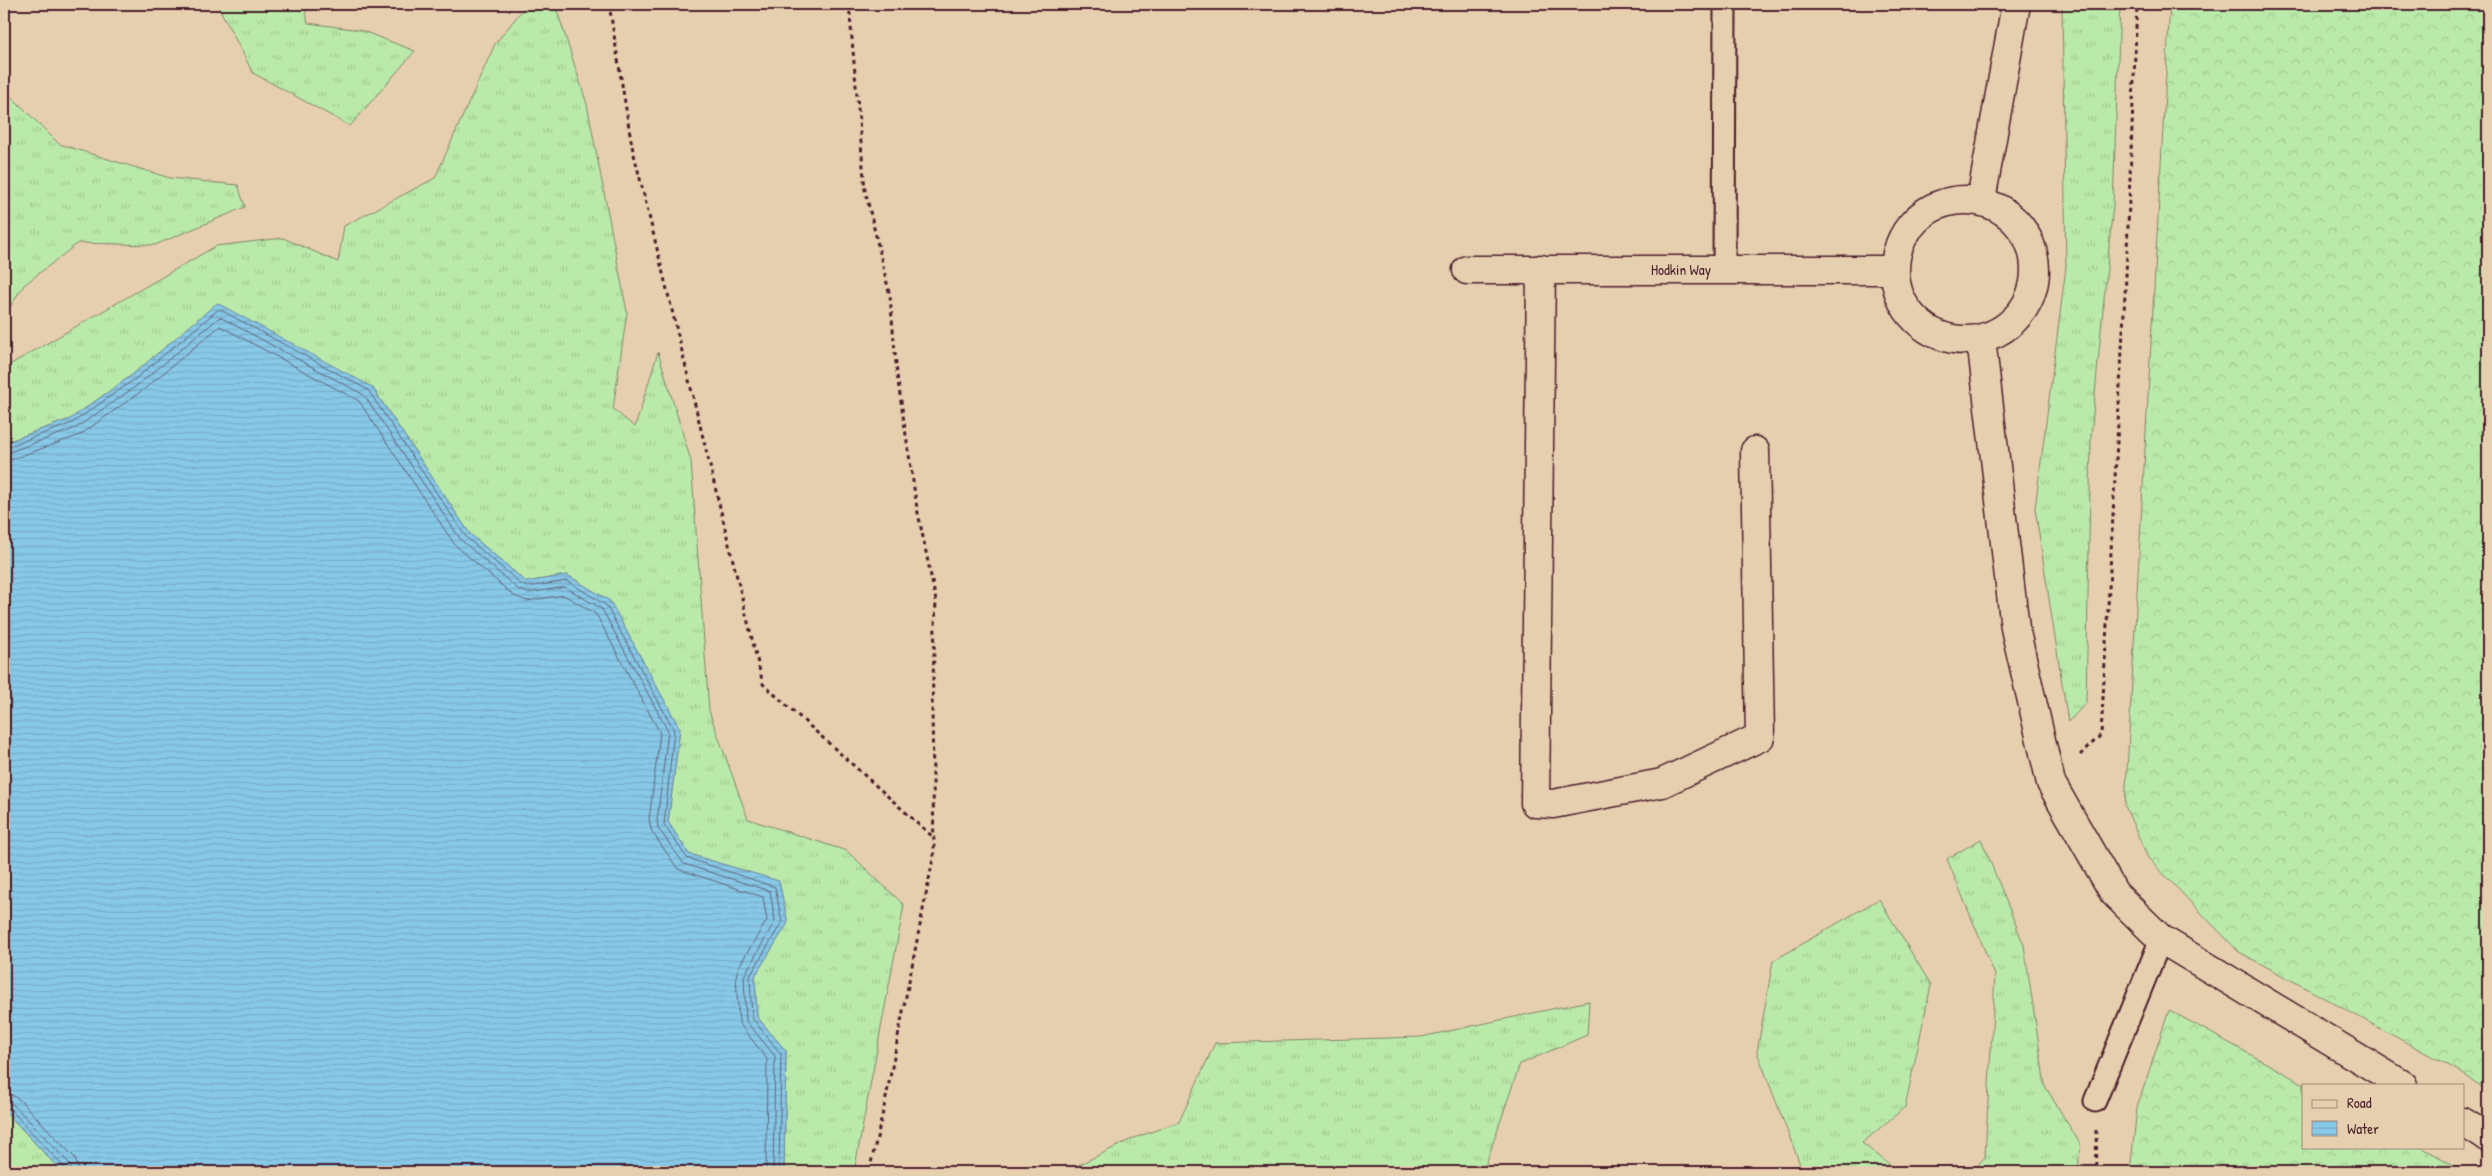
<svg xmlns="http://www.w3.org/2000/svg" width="2492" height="1176" font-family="'Patrick Hand',sans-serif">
<defs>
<pattern id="grass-tufts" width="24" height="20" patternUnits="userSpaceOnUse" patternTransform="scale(1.25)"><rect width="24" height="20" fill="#b9eaa9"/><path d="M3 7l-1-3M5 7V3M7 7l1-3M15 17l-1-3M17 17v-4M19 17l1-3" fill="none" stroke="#a1c892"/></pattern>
<pattern id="forest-crowns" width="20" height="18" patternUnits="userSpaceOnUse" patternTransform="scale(1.25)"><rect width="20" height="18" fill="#b9eaa9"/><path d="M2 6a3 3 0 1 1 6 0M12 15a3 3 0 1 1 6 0" fill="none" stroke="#a1c892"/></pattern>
<pattern id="water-rules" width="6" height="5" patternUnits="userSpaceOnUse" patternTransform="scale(1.25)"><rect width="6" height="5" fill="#87c9e8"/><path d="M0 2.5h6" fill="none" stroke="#76acc7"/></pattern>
</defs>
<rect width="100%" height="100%" fill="#e6cfaf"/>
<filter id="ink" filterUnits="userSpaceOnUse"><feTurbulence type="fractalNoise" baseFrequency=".02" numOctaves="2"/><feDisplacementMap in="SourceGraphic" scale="10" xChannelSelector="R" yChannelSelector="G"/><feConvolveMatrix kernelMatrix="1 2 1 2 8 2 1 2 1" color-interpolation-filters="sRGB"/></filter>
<g filter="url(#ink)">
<path fill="url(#grass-tufts)" stroke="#82846a" d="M 217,4 L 304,4 L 308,23 L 360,30 L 415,51 L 350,126 L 253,73 Z
M 527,4 L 555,4 L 587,104 L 627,312 L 613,409 L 635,427 L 658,352 L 691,461 L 709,711 L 748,819 L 847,851 L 904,905 L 854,1172 L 784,1172 L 786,1051 L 757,1017 L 755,976 L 787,923 L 779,882 L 689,854 L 668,822 L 680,729 L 610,601 L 567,575 L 526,582 L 470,534 L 372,387 L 132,375 L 70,419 L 4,443 L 4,368 L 216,246 L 283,238 L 338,262 L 344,226 L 435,178 L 495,44 Z
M 2062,4 L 2120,4 L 2113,204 L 2091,436 L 2086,703 L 2068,722 L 2035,508 L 2066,267 Z
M 4,89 L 59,144 L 170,178 L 238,185 L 245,207 L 155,245 L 78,243 L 24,285 L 4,316 Z
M 1981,839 L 2024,945 L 2045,1086 L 2080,1144 L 2078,1172 L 1972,1172 L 1985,1157 L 1995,975 L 1947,859 Z
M 1879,899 L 1931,985 L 1905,1107 L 1862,1143 L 1899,1172 L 1803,1172 L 1757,1052 L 1773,961 Z
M 1589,1001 L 1587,1035 L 1520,1064 L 1483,1172 L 1064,1172 L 1134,1138 L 1179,1122 L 1215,1043 L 1421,1037 Z
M 4,1110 L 62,1172 L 4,1172 Z"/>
<path fill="url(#forest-crowns)" stroke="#82846a" d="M 2170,4 L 2488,4 L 2488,1091 L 2457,1070 L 2239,952 L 2148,858 L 2125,806 Z
M 2169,1010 L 2306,1085 L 2303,1085 L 2303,1147 L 2421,1147 L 2466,1172 L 2130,1172 L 2137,1108 Z"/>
<path fill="url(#water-rules)" stroke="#6f859c" d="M 217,303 L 372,387 L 470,534 L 526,582 L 567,575 L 610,601 L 680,729 L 668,822 L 689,854 L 779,881 L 788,923 L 755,976 L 757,1017 L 786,1051 L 784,1172 L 62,1172 L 4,1110 L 4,443 L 70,419 L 132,375 Z"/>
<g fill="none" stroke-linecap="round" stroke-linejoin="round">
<path stroke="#626377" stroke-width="1" d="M 4,448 L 72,423 L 135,379 L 219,309 L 368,390 L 466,537 L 522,585 L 527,587 L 567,581 L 606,605 L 674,730 L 664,825 L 687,858 L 775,887 L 782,922 L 750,976 L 752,1018 L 781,1054 L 779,1172
M 4,454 L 76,428 L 139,384 L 220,317 L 364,395 L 461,540 L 519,590 L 528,593 L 565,587 L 602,609 L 668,731 L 657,821 L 658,828 L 684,864 L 770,891 L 775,921 L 744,976 L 746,1021 L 775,1056 L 773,1172
M 4,462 L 80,435 L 143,390 L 220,326 L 359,401 L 455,545 L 514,596 L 527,601 L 564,595 L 596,614 L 660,733 L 649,820 L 652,832 L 678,869 L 763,897 L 767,920 L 739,966 L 736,976 L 739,1023 L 767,1059 L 766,1172
M 4,1093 L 12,1095 L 20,1100 L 75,1158 L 79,1172
M 4,1101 L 14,1105 L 69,1163 L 72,1172
M 4,1107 L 10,1109 L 64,1167 L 66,1172"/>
<g stroke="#4a1f2b" stroke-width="25">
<path id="service" d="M 1724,269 L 1725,4
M 2095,1101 L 2161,939"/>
</g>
<g stroke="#4a1f2b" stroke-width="31">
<path id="minor" d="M 1541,269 L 1535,803 L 1553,804 L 1662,783 L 1760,737 L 1755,451
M 1467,270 L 1894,270"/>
</g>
<g stroke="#4a1f2b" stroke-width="31">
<path id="tertiary" d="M1895 270a70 70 0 1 1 140 0a70 70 0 1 1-140 0Z
M 1981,200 L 2016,4
M 1981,339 L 2015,628 L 2051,783 L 2114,893 L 2161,939 L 2403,1085
M 2463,1122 L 2488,1138"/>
</g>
<path stroke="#4a1f2b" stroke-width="3" stroke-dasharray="4 4" stroke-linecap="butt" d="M 609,4 L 632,146 L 763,684 L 933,837
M 849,4 L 865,190 L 890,296 L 897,375 L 917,508 L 936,601 L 932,705 L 934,854 L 885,1103 L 869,1172
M 2080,755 L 2101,735 L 2126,276 L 2137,4
M 2096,1130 L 2097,1172"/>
<use href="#service" stroke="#e6cfaf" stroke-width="21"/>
<use href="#minor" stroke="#e6cfaf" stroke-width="28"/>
<use href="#tertiary" stroke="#e6cfaf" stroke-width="28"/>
</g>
</g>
<g text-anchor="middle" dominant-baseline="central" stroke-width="4" stroke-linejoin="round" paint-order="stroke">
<g font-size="15" fill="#4a1f2b" stroke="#e6cfaf">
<text x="1681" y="269">Hodkin Way</text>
</g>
</g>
<rect width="2492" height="1176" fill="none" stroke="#e6cfaf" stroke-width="20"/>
<rect x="10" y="10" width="2472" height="1156" fill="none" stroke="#4a1f2b" stroke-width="2" filter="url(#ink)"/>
<rect x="2302" y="1084" width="162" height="65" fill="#e6cfaf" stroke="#a8897a"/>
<rect x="2312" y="1100" width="25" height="8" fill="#e6cfaf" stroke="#a8897a"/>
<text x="2347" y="1108" font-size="15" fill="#4a1f2b">Road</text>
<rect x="2312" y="1121" width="25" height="15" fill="url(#water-rules)" stroke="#a8897a"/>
<text x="2347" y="1134" font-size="15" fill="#4a1f2b">Water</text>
</svg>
